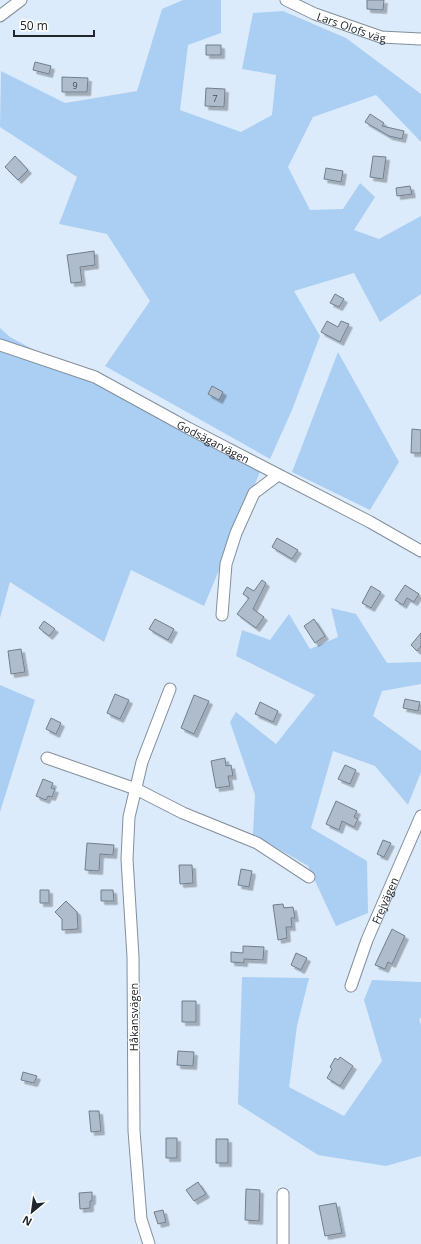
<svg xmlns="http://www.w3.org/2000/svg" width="421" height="1244" font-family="'Open Sans',sans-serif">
<defs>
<filter id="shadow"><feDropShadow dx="3.5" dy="3.5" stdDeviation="0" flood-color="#0004"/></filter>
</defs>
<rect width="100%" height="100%" fill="#dcebfb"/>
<path fill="#abcef3" d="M 183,0 L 221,0 L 221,33 L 188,45 L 180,110 L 241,132 L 272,115 L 276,75 L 242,69 L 253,13 L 283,11 L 346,38 L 421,94 L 421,142 L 376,95 L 313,117 L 288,167 L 310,210 L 343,209 L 360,183 L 375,197 L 354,230 L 379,239 L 421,216 L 421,294 L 380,322 L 354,273 L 294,291 L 320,336 L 292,410 L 270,459 L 105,366 L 150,301 L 107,234 L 59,224 L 77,177 L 0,127 L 1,71 L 65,103 L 137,91 L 162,9 Z
M 0,328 L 10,337 L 260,472 L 204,606 L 131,570 L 104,642 L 10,582 L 0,618 Z
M 338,352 L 399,462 L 370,510 L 292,472 Z
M 331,608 L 356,614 L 387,663 L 421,662 L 421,684 L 382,691 L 373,716 L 421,751 L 421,772 L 408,805 L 375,766 L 333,751 L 311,828 L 367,861 L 368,913 L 336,926 L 308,866 L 253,834 L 255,795 L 230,722 L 236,712 L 276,744 L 315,695 L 236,656 L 242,630 L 270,640 L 289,614 L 310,649 L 338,637 Z
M 0,685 L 35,700 L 0,812 Z
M 242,977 L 309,978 L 297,1026 L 289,1087 L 344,1116 L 382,1061 L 364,1000 L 372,980 L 421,982 L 421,1018 L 419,1019 L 421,1025 L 421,1156 L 386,1166 L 318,1155 L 238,1104 Z"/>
<path fill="#aebccb" stroke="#717e8c" filter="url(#shadow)" d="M 367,0 L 384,0 L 383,10 L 367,9 Z
M 206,45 L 221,45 L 221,55 L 206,55 Z
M 35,62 L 51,66 L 49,74 L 33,70 Z
M 62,77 L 88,78 L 87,92 L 62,92 Z
M 206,88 L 225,89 L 224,107 L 205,106 Z
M 370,114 L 384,123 L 382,126 L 404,131 L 402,139 L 389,136 L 365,122 Z
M 15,156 L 28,170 L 18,180 L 5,167 Z
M 373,156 L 386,157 L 383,179 L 370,177 Z
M 326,168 L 343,171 L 341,182 L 324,179 Z
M 410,186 L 412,194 L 397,196 L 396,188 Z
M 94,251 L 95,265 L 80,267 L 82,282 L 71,283 L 67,255 Z
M 335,294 L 344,299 L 339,307 L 330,303 Z
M 327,321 L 338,327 L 341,321 L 349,324 L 340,342 L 321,332 Z
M 212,386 L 223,392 L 219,400 L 208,394 Z
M 412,429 L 421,430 L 421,453 L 411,453 Z
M 277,538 L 298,550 L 292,559 L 272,547 Z
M 262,580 L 266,583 L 253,609 L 264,617 L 256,628 L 237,614 L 249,598 L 243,594 L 247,587 L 254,591 Z
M 405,585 L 419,594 L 414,602 L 407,598 L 403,605 L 395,600 Z
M 371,586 L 381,592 L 371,608 L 362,603 Z
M 155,619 L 174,629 L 168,640 L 149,629 Z
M 314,619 L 325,636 L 315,643 L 304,626 Z
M 44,621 L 55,629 L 49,636 L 39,628 Z
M 421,633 L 421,646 L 417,651 L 411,645 Z
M 21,649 L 25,672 L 11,674 L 8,651 Z
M 115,694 L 129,700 L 120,719 L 107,713 Z
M 194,695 L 209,701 L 194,734 L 181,728 Z
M 405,699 L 420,702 L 418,711 L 403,708 Z
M 260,702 L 278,711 L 273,722 L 255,714 Z
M 51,718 L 61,723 L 56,734 L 46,729 Z
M 225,758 L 226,766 L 231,765 L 233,776 L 228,776 L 230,786 L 216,788 L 211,761 Z
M 345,765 L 356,770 L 350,784 L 338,779 Z
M 43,779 L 53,783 L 51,788 L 55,789 L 52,797 L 48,796 L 46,800 L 36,796 Z
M 336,801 L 357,811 L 354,817 L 358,819 L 354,827 L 342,821 L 339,830 L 326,824 Z
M 383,840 L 391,843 L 384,857 L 377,854 Z
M 87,843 L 114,845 L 113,855 L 100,854 L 99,871 L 85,870 Z
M 179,865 L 192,865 L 193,883 L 180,884 Z
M 241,869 L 252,871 L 249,887 L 238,885 Z
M 40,890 L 49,890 L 49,903 L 40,903 Z
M 101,890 L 113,890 L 114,901 L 101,901 Z
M 66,901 L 77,912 L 78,929 L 62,930 L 62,919 L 55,912 Z
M 283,904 L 284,908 L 293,907 L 295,918 L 291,918 L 292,927 L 286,927 L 287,938 L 278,940 L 273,905 Z
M 392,929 L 405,936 L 392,964 L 388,962 L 385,969 L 375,965 Z
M 243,946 L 264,947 L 263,960 L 244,959 L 244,963 L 231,962 L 231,952 L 243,953 Z
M 296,953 L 307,958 L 301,970 L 291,965 Z
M 182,1001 L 196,1001 L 196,1022 L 182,1022 Z
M 178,1051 L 194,1052 L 193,1066 L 177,1065 Z
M 340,1057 L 353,1066 L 340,1086 L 327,1078 L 332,1069 L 330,1067 L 335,1058 L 338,1060 Z
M 23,1072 L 37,1076 L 34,1083 L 21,1080 Z
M 89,1111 L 99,1111 L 101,1131 L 91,1132 Z
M 166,1138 L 177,1138 L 177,1158 L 166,1158 Z
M 216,1139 L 228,1139 L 228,1163 L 216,1163 Z
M 198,1182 L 206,1194 L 194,1201 L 186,1190 Z
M 246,1189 L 260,1190 L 259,1221 L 245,1220 Z
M 92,1192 L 92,1201 L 90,1201 L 90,1208 L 80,1209 L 79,1193 Z
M 336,1203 L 342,1233 L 325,1236 L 319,1206 Z
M 163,1210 L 166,1222 L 158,1224 L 154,1212 Z"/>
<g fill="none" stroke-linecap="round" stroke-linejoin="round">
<g stroke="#828f9d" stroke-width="13">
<g id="street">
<path id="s1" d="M 286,0 L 315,14 L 381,37 L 421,39"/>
<path d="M 0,16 L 21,0"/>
<path id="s2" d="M 0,345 L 95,377 L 188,428 L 370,522 L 421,551"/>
<path d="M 222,615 L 226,564 L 236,533 L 254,493 L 278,475"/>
<path d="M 47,758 L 136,789 L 183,813 L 257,843 L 309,877"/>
<path id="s3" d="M 351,986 L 367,940 L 421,816"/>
<path d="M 283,1194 L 283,1244"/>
<path d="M 149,1244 L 141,1219 L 134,1131 L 133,957 L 127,859 L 129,817 L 142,762 L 170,689"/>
</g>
</g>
<use href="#street" stroke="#fff" stroke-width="11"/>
</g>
<g text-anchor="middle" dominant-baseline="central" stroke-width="3" stroke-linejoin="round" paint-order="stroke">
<g font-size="9" fill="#444c54">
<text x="75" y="85">9</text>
<text x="215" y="98">7</text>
</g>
<g font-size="11" fill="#21262c" stroke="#fff">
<text stroke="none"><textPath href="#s1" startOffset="71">Lars Olofs väg</textPath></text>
<text stroke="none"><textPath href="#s2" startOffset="235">Godsägarvägen</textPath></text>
<text stroke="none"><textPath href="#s3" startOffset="92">Frejvägen</textPath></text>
<text transform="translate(133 1017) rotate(-90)">Håkansvägen</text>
</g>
</g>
<g transform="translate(32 1212) rotate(209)" stroke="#ffffff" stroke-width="3" paint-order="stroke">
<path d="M0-3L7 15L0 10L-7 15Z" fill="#21262c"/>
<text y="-6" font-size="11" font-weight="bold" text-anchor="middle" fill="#21262c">N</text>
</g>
<path d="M14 30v6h80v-6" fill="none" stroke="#21262c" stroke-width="2"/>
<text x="20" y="30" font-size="12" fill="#21262c" stroke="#ffffff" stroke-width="3" paint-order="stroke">50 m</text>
</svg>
